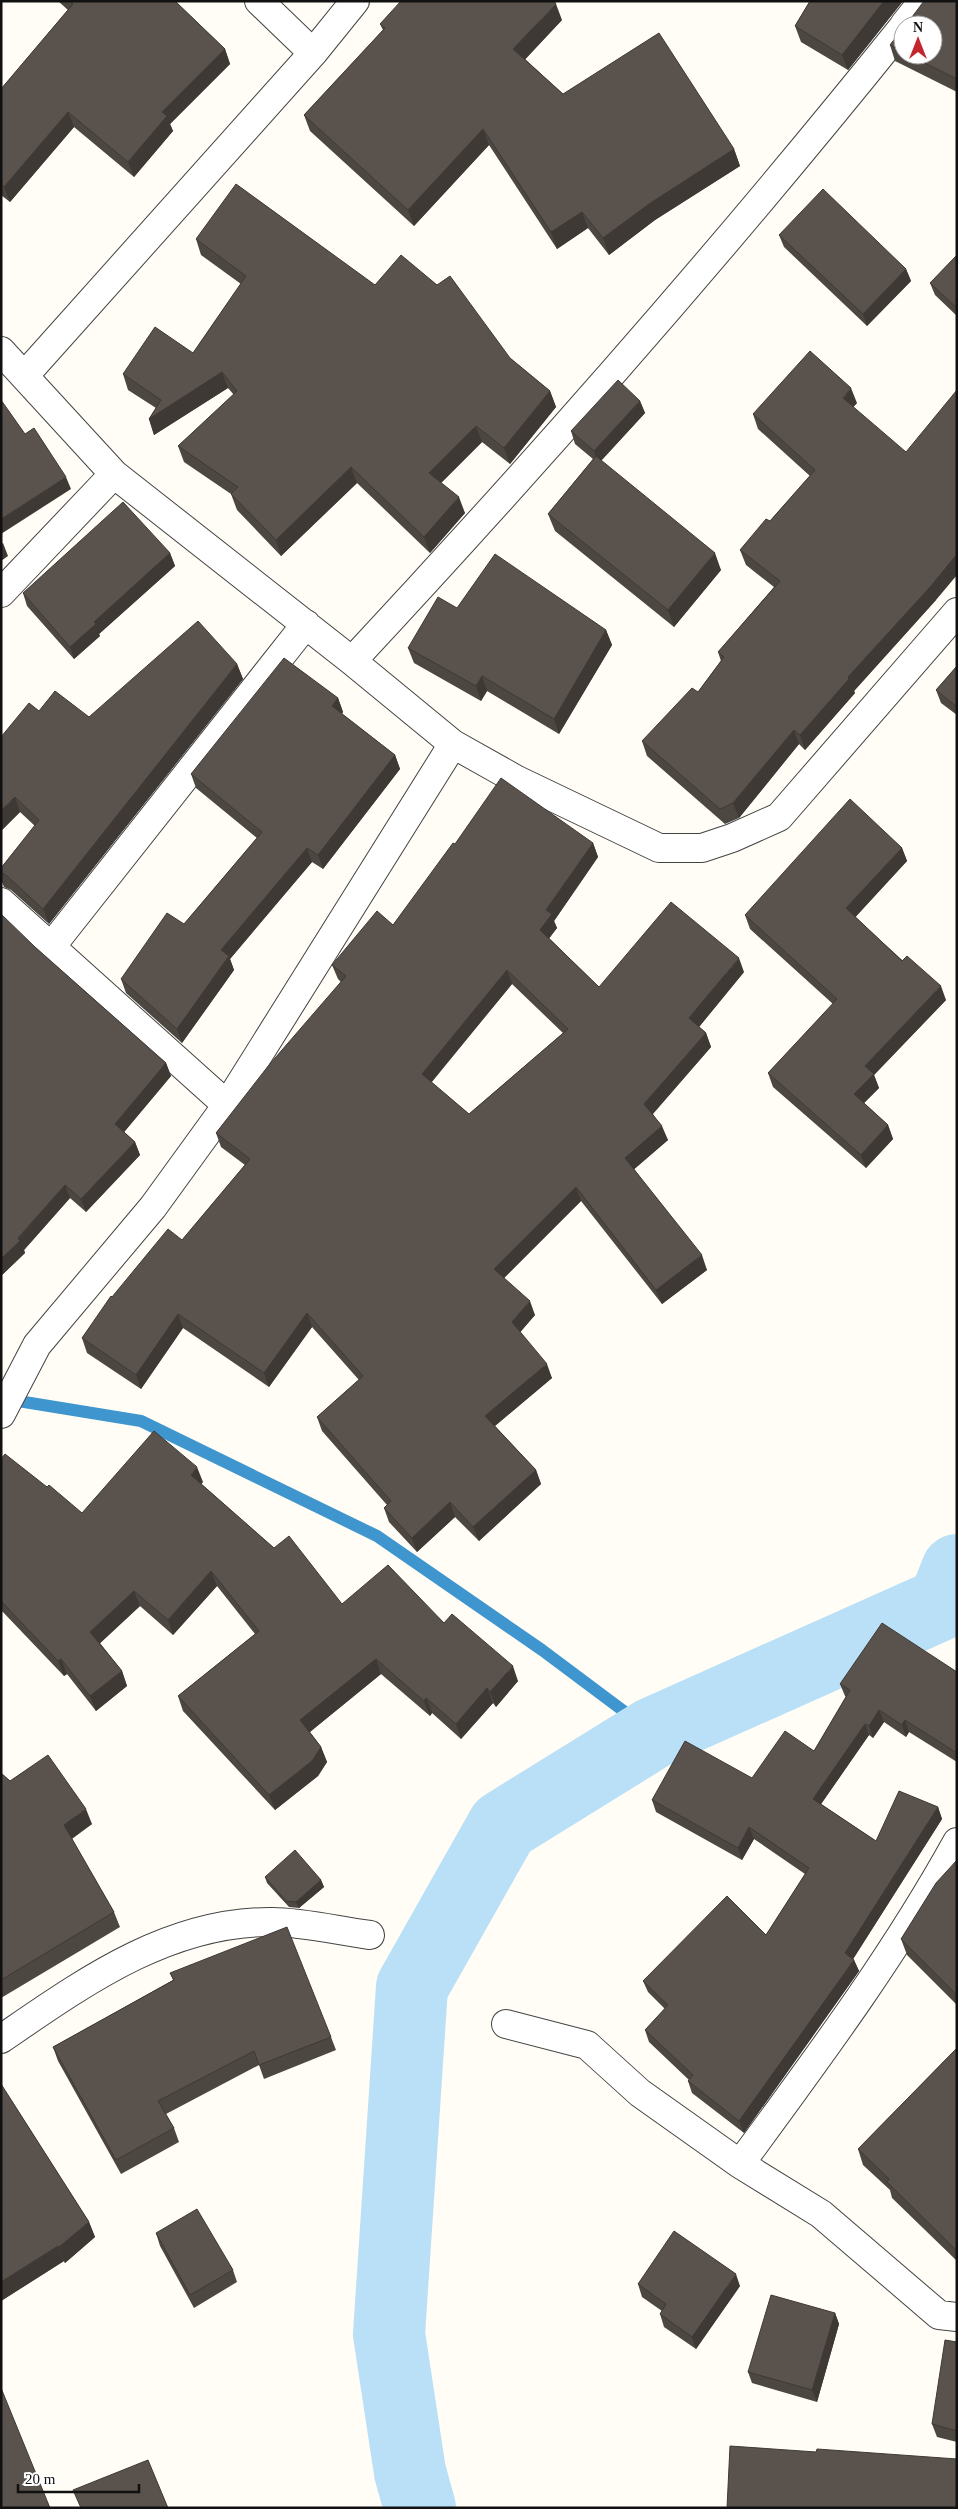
<svg xmlns="http://www.w3.org/2000/svg" width="958" height="2509" font-family="Georgia,serif">
<rect width="100%" height="100%" fill="#fffdf5"/>
<g fill="none" stroke-linecap="round" stroke-linejoin="round">
<path stroke="#3f96cf" stroke-width="12" d="M 6,1399 L 141,1421 L 377,1536 L 542,1650 L 653,1733"/>
<path stroke="#b9e0f7" stroke-width="72" d="M 420,2508 L 410,2472 L 389,2334 L 412,1987 L 503,1826 L 653,1733 L 944,1603 L 957,1570"/>
<g stroke="#444" stroke-width="30">
<path id="street" d="M 259,1 L 313,53
M 904,25 L 923,1
M 1,351 L 114,474 L 352,661 L 453,744 L 517,780 L 659,848 L 702,848 L 732,838 L 779,817 L 957,612
M 25,375 L 313,53 L 355,1
M 1,593 L 114,474
M 352,661 C 543,456 728,245 903,27
M 1,902 L 227,1105
M 50,948 L 306,624
M 1,1414 L 37,1345 L 153,1207 L 227,1105 L 453,744
M 506,2024 L 587,2045 L 640,2093 L 740,2164 L 821,2214 L 939,2315 L 957,2317
M 1,2039 C 83,1983 168,1921 272,1922 C 303,1922 339,1931 370,1935
M 740,2164 C 817,2059 894,1956 957,1842"/>
</g>
<use href="#street" stroke="#fff" stroke-width="28"/>
</g>
<path fill="#4d4742" fill-rule="evenodd" d="M 58,1 L 175,1 L 225,49 L 230,64 L 170,124 L 173,131 L 134,177 L 74,127 L 10,202 L 1,195 L 1,89 L 68,10 Z
M 810,1 L 903,1 L 848,70 L 801,42 L 795,26 Z
M 957,1 L 957,92 L 895,61 L 890,45 L 903,28 L 903,55 L 933,55 Z
M 562,20 L 525,59 L 563,94 L 734,149 L 740,166 L 655,220 L 609,255 L 588,228 L 557,249 L 489,145 L 414,226 L 310,131 L 304,115 L 383,30 L 380,24 Z
M 779,235 L 906,269 L 911,281 L 867,326 L 784,247 Z
M 196,239 L 375,285 L 510,358 L 550,391 L 556,407 L 510,464 L 482,442 L 441,483 L 465,513 L 430,553 L 357,483 L 281,556 L 237,510 L 231,494 L 184,462 L 178,446 L 234,395 L 228,388 L 154,435 L 149,419 L 156,408 L 128,390 L 123,374 L 193,353 L 241,284 L 201,255 Z
M 957,255 L 957,316 L 935,295 L 930,283 Z
M 640,401 L 645,413 L 601,461 L 721,570 L 674,627 L 555,531 L 548,514 L 593,459 L 575,444 L 571,431 Z
M 857,403 L 853,407 L 936,600 L 854,691 L 855,693 L 805,750 L 799,744 L 739,818 L 725,824 L 647,756 L 642,741 L 698,692 L 721,661 L 718,652 L 774,587 L 746,565 L 740,550 L 770,521 L 810,476 L 758,429 L 753,414 Z
M 170,553 L 175,566 L 99,634 L 100,636 L 74,659 L 27,606 L 23,593 Z
M 457,608 L 606,630 L 612,645 L 559,734 L 487,691 L 481,701 L 414,663 L 408,648 Z
M 237,664 L 243,679 L 49,924 L 11,890 L 4,887 L 1,880 L 1,868 L 35,826 L 20,812 L 1,831 L 39,711 L 89,717 Z
M 957,666 L 957,715 L 941,703 L 936,690 Z
M 338,698 L 343,712 L 342,714 L 395,755 L 400,769 L 323,869 L 312,862 L 230,959 L 234,970 L 182,1043 L 126,993 L 121,979 L 184,924 L 257,838 L 196,788 L 191,774 Z
M 593,843 L 598,857 L 554,921 L 557,928 L 549,938 L 599,987 L 744,972 L 699,1027 L 706,1033 L 711,1047 L 653,1114 L 668,1140 L 634,1169 L 707,1270 L 662,1304 L 581,1201 L 504,1278 L 535,1315 L 520,1332 L 552,1378 L 495,1426 L 536,1470 L 541,1484 L 479,1541 L 455,1517 L 417,1552 L 389,1522 L 384,1508 L 387,1505 L 322,1431 L 317,1417 L 359,1380 L 312,1327 L 269,1387 L 183,1328 L 141,1389 L 87,1353 L 82,1338 L 112,1297 L 182,1240 L 245,1165 L 221,1147 L 216,1133 L 341,982 L 338,979 L 332,965 L 393,925 L 455,844 ZM 512,984 L 563,1033 L 469,1114 L 431,1082 Z
M 902,848 L 907,861 L 855,917 L 946,1000 L 874,1075 L 879,1088 L 864,1103 L 888,1125 L 893,1139 L 866,1168 L 773,1087 L 768,1073 L 833,1004 L 750,929 L 745,915 Z
M 35,947 L 166,1063 L 171,1076 L 124,1132 L 135,1142 L 140,1155 L 86,1212 L 70,1198 L 24,1250 L 25,1253 L 1,1276 Z
M 1,1459 L 82,1513 L 203,1482 L 201,1484 L 274,1548 L 342,1604 L 444,1623 L 518,1681 L 496,1707 L 493,1703 L 461,1739 L 432,1713 L 430,1716 L 381,1674 L 310,1732 L 321,1747 L 327,1762 L 318,1776 L 275,1810 L 183,1711 L 178,1696 L 255,1634 L 217,1586 L 173,1635 L 140,1606 L 100,1643 L 122,1671 L 127,1686 L 96,1711 L 67,1674 L 64,1676 L 1,1610 Z
M 957,1672 L 957,1762 L 909,1732 L 906,1737 L 884,1722 L 873,1738 L 869,1735 L 821,1804 L 876,1841 L 938,1807 L 942,1819 L 853,1959 L 854,1960 L 859,1971 L 744,2133 L 692,2093 L 688,2081 L 689,2080 L 649,2042 L 645,2030 L 665,2009 L 648,1992 L 643,1981 L 766,1935 L 805,1874 L 754,1839 L 742,1860 L 656,1812 L 652,1800 L 752,1778 L 814,1751 L 846,1697 L 845,1696 L 840,1684 Z
M 1,1773 L 10,1781 L 92,1824 L 72,1839 L 114,1912 L 120,1927 L 1,1998 Z
M 957,1860 L 957,2005 L 907,1955 L 901,1939 Z
M 265,1877 L 321,1880 L 324,1887 L 299,1908 L 289,1907 L 267,1883 Z
M 170,1973 L 331,2037 L 336,2050 L 264,2079 L 259,2065 L 166,2114 L 174,2128 L 179,2142 L 121,2174 L 58,2061 L 53,2047 L 173,1980 Z
M 957,2048 L 957,2261 L 892,2198 L 890,2190 L 863,2165 L 858,2149 Z
M 1,2084 L 89,2222 L 95,2237 L 65,2263 L 64,2261 L 1,2301 Z
M 156,2233 L 233,2270 L 237,2282 L 194,2308 L 160,2246 Z
M 638,2284 L 740,2286 L 696,2349 L 664,2327 L 660,2314 L 662,2311 L 642,2297 Z
M 835,2313 L 839,2324 L 817,2402 L 752,2383 L 748,2372 Z
M 957,2342 L 957,2442 L 937,2437 L 932,2424 Z"/>
<path fill="#3f3936" d="M 884,1 L 903,1 L 848,70 L 842,55 Z
M 556,4 L 562,20 L 520,65 L 513,49 Z
M 225,49 L 230,64 L 170,124 L 173,131 L 134,177 L 128,162 L 162,112 Z
M 68,112 L 74,127 L 10,202 L 4,187 Z
M 483,129 L 489,145 L 414,226 L 408,210 Z
M 734,149 L 740,166 L 655,220 L 609,255 L 603,238 L 649,204 Z
M 582,212 L 588,228 L 557,249 L 551,232 Z
M 906,269 L 911,281 L 867,326 L 863,314 Z
M 222,372 L 228,388 L 154,435 L 149,419 Z
M 851,388 L 857,403 L 848,413 L 843,398 Z
M 550,391 L 556,407 L 510,464 L 504,448 Z
M 640,401 L 645,413 L 598,464 L 594,451 Z
M 476,426 L 482,442 L 435,489 L 429,473 Z
M 351,467 L 357,483 L 281,556 L 276,540 Z
M 66,477 L 71,489 L 1,534 L 1,519 Z
M 459,497 L 465,513 L 430,553 L 424,537 Z
M 3,543 L 8,556 L 1,561 L 1,544 Z
M 170,553 L 175,566 L 99,634 L 100,636 L 74,659 L 70,647 L 94,622 Z
M 715,553 L 721,570 L 674,627 L 668,610 Z
M 957,554 L 957,575 L 936,600 L 854,691 L 855,693 L 805,750 L 800,735 L 848,677 Z
M 606,630 L 612,645 L 559,734 L 554,719 Z
M 237,664 L 243,679 L 49,924 L 43,909 Z
M 482,676 L 487,691 L 481,701 L 476,686 Z
M 338,698 L 343,712 L 337,720 L 332,706 Z
M 794,730 L 799,744 L 739,818 L 733,803 Z
M 395,755 L 400,769 L 323,869 L 318,855 Z
M 15,797 L 20,812 L 1,831 L 1,810 Z
M 593,843 L 598,857 L 554,921 L 557,928 L 545,944 L 540,930 L 546,910 Z
M 307,848 L 312,862 L 230,959 L 234,970 L 182,1043 L 177,1029 L 221,950 Z
M 902,848 L 907,861 L 851,922 L 846,908 Z
M 739,958 L 744,972 L 694,1033 L 689,1018 Z
M 507,970 L 512,984 L 427,1088 L 422,1074 Z
M 941,986 L 946,1000 L 874,1075 L 879,1088 L 859,1108 L 854,1094 L 865,1066 Z
M 706,1033 L 711,1047 L 649,1118 L 644,1104 Z
M 166,1063 L 171,1076 L 120,1137 L 115,1124 Z
M 888,1125 L 893,1139 L 866,1168 L 861,1155 Z
M 662,1126 L 668,1140 L 631,1172 L 625,1158 Z
M 135,1142 L 140,1155 L 86,1212 L 81,1199 Z
M 65,1185 L 70,1198 L 24,1250 L 25,1253 L 1,1276 L 1,1259 Z
M 576,1187 L 581,1201 L 499,1283 L 494,1269 Z
M 702,1255 L 707,1270 L 662,1304 L 656,1290 Z
M 530,1301 L 535,1315 L 517,1336 L 512,1322 Z
M 307,1313 L 312,1327 L 269,1387 L 264,1373 Z
M 178,1314 L 183,1328 L 141,1389 L 136,1375 Z
M 547,1364 L 552,1378 L 490,1430 L 485,1416 Z
M 197,1467 L 203,1482 L 196,1490 L 191,1475 Z
M 536,1470 L 541,1484 L 479,1541 L 473,1527 Z
M 450,1502 L 455,1517 L 417,1552 L 412,1538 Z
M 211,1571 L 217,1586 L 173,1635 L 168,1620 Z
M 134,1591 L 140,1606 L 96,1647 L 90,1632 Z
M 61,1659 L 67,1674 L 64,1676 L 58,1661 Z
M 376,1659 L 381,1674 L 306,1735 L 300,1720 Z
M 513,1666 L 518,1681 L 496,1707 L 490,1692 Z
M 122,1671 L 127,1686 L 96,1711 L 90,1696 Z
M 487,1688 L 493,1703 L 461,1739 L 456,1724 Z
M 426,1698 L 432,1713 L 430,1716 L 424,1701 Z
M 879,1710 L 884,1722 L 873,1738 L 869,1726 Z
M 905,1720 L 909,1732 L 906,1737 L 902,1725 Z
M 865,1724 L 869,1735 L 817,1810 L 813,1799 Z
M 321,1747 L 327,1762 L 318,1776 L 275,1810 L 269,1795 Z
M 938,1807 L 942,1819 L 850,1964 L 845,1953 Z
M 86,1809 L 92,1824 L 69,1840 L 64,1825 Z
M 749,1827 L 754,1839 L 742,1860 L 738,1848 Z
M 321,1880 L 324,1887 L 299,1908 L 296,1902 Z
M 854,1960 L 859,1971 L 744,2133 L 739,2121 Z
M 89,2222 L 95,2237 L 65,2263 L 59,2247 Z
M 58,2246 L 64,2261 L 1,2301 L 1,2282 Z
M 736,2274 L 740,2286 L 696,2349 L 692,2337 Z
M 835,2313 L 839,2324 L 817,2402 L 812,2390 Z"/>
<path fill="#5a524d" stroke="#3f3936" fill-rule="evenodd" d="M 69,1 L 175,1 L 225,49 L 162,112 L 167,116 L 128,162 L 68,112 L 4,187 L 1,185 L 1,89 L 73,4 Z
M 401,1 L 554,1 L 556,4 L 513,49 L 563,94 L 659,33 L 734,149 L 649,204 L 603,238 L 582,212 L 551,232 L 483,129 L 408,210 L 304,115 L 385,28 L 380,24 Z
M 810,1 L 884,1 L 842,55 L 795,26 Z
M 924,1 L 957,1 L 957,79 L 909,55 L 933,55 L 933,25 L 906,25 Z
M 903,28 L 903,52 L 890,45 Z
M 236,184 L 375,285 L 401,255 L 437,285 L 450,276 L 510,358 L 550,391 L 504,448 L 476,426 L 429,473 L 459,497 L 424,537 L 351,467 L 276,540 L 231,494 L 238,487 L 178,446 L 237,391 L 222,372 L 149,419 L 161,400 L 123,374 L 155,327 L 193,353 L 246,276 L 196,239 Z
M 823,189 L 906,269 L 863,314 L 779,235 Z
M 957,255 L 957,308 L 930,283 Z
M 810,351 L 851,388 L 843,398 L 906,452 L 957,390 L 957,554 L 931,586 L 848,677 L 849,679 L 800,735 L 794,730 L 733,803 L 720,809 L 642,741 L 692,688 L 698,692 L 724,657 L 718,652 L 780,581 L 740,550 L 766,519 L 770,521 L 815,470 L 753,414 Z
M 618,380 L 640,401 L 594,451 L 571,431 Z
M 1,400 L 25,434 L 34,428 L 66,477 L 1,519 Z
M 596,456 L 715,553 L 668,610 L 548,514 Z
M 123,502 L 170,553 L 94,622 L 96,624 L 70,647 L 23,593 Z
M 495,554 L 606,630 L 554,719 L 482,676 L 476,686 L 408,648 L 438,597 L 457,608 Z
M 198,621 L 237,664 L 43,909 L 6,875 L 1,873 L 1,868 L 39,820 L 15,797 L 1,810 L 1,737 L 29,703 L 39,711 L 55,691 L 89,717 Z
M 284,658 L 338,698 L 332,706 L 395,755 L 318,855 L 307,848 L 221,950 L 229,956 L 177,1029 L 121,979 L 167,913 L 184,924 L 262,832 L 191,774 Z
M 957,666 L 957,707 L 936,690 Z
M 501,778 L 593,843 L 546,910 L 552,914 L 540,930 L 599,987 L 671,902 L 739,958 L 689,1018 L 706,1033 L 644,1104 L 662,1126 L 625,1158 L 702,1255 L 656,1290 L 576,1187 L 494,1269 L 530,1301 L 512,1322 L 547,1364 L 485,1416 L 536,1470 L 473,1527 L 450,1502 L 412,1538 L 384,1508 L 391,1501 L 317,1417 L 363,1376 L 307,1313 L 264,1373 L 178,1314 L 136,1375 L 82,1338 L 111,1296 L 112,1297 L 168,1229 L 182,1240 L 250,1159 L 216,1133 L 269,1065 L 346,976 L 332,965 L 377,911 L 393,925 L 453,843 L 455,844 ZM 507,970 L 568,1029 L 469,1114 L 422,1074 Z
M 850,799 L 902,848 L 846,908 L 902,961 L 907,956 L 941,986 L 865,1066 L 874,1074 L 854,1094 L 888,1125 L 861,1155 L 768,1073 L 837,999 L 745,915 Z
M 1,914 L 35,947 L 166,1063 L 115,1124 L 135,1142 L 81,1199 L 65,1185 L 18,1238 L 20,1241 L 1,1259 Z
M 154,1431 L 197,1467 L 191,1475 L 274,1548 L 289,1536 L 342,1604 L 388,1565 L 444,1623 L 452,1614 L 513,1666 L 490,1692 L 487,1688 L 456,1724 L 426,1698 L 424,1701 L 376,1659 L 300,1720 L 321,1747 L 312,1761 L 269,1795 L 178,1696 L 259,1631 L 211,1571 L 168,1620 L 134,1591 L 90,1632 L 122,1671 L 90,1696 L 61,1659 L 58,1661 L 1,1601 L 1,1459 L 5,1454 L 47,1487 L 49,1485 L 82,1513 Z
M 882,1623 L 957,1672 L 957,1753 L 905,1720 L 902,1725 L 879,1710 L 869,1726 L 865,1724 L 813,1799 L 876,1841 L 899,1791 L 938,1807 L 845,1953 L 854,1960 L 739,2121 L 688,2081 L 693,2075 L 645,2030 L 668,2005 L 643,1981 L 727,1896 L 766,1935 L 809,1868 L 749,1827 L 738,1848 L 652,1800 L 685,1741 L 752,1778 L 785,1731 L 814,1751 L 850,1690 L 840,1684 Z
M 48,1755 L 86,1809 L 64,1825 L 114,1912 L 1,1980 L 1,1773 L 10,1781 Z
M 295,1850 L 321,1880 L 296,1902 L 286,1901 L 265,1877 Z
M 957,1860 L 957,1995 L 901,1939 L 936,1883 Z
M 287,1927 L 331,2037 L 259,2065 L 254,2051 L 158,2101 L 174,2128 L 116,2160 L 53,2047 L 174,1980 L 170,1973 Z
M 957,2048 L 957,2251 L 887,2182 L 889,2179 L 858,2149 Z
M 1,2084 L 89,2222 L 59,2247 L 58,2246 L 1,2282 Z
M 197,2209 L 233,2270 L 190,2295 L 156,2233 Z
M 674,2231 L 736,2274 L 692,2337 L 660,2314 L 666,2304 L 638,2284 Z
M 771,2295 L 835,2313 L 812,2390 L 748,2372 Z
M 945,2340 L 957,2342 L 957,2431 L 932,2424 Z
M 1,2388 L 50,2508 L 1,2508 Z
M 730,2446 L 816,2452 L 817,2449 L 957,2459 L 957,2508 L 727,2508 Z
M 148,2460 L 168,2508 L 81,2508 L 73,2490 Z"/>
<rect width="958" height="2509" fill="none" stroke="#111111" stroke-width="5"/>
<g transform="translate(918 40)"><circle r="24" fill="#ffffff" stroke="#a0a0a0"/>
<path d="M0-4L9 19L0 12L-9 19Z" fill="#c4262e"/>
<text y="-8" font-size="14" font-weight="bold" text-anchor="middle" fill="#111111">N</text>
</g>
<path d="M18 2484v8h121v-8" fill="none" stroke="#111111" stroke-width="2.5"/>
<text x="25" y="2484" font-size="15" fill="#111111" stroke="#ffffff" stroke-width="4" paint-order="stroke">20 m</text>
</svg>
